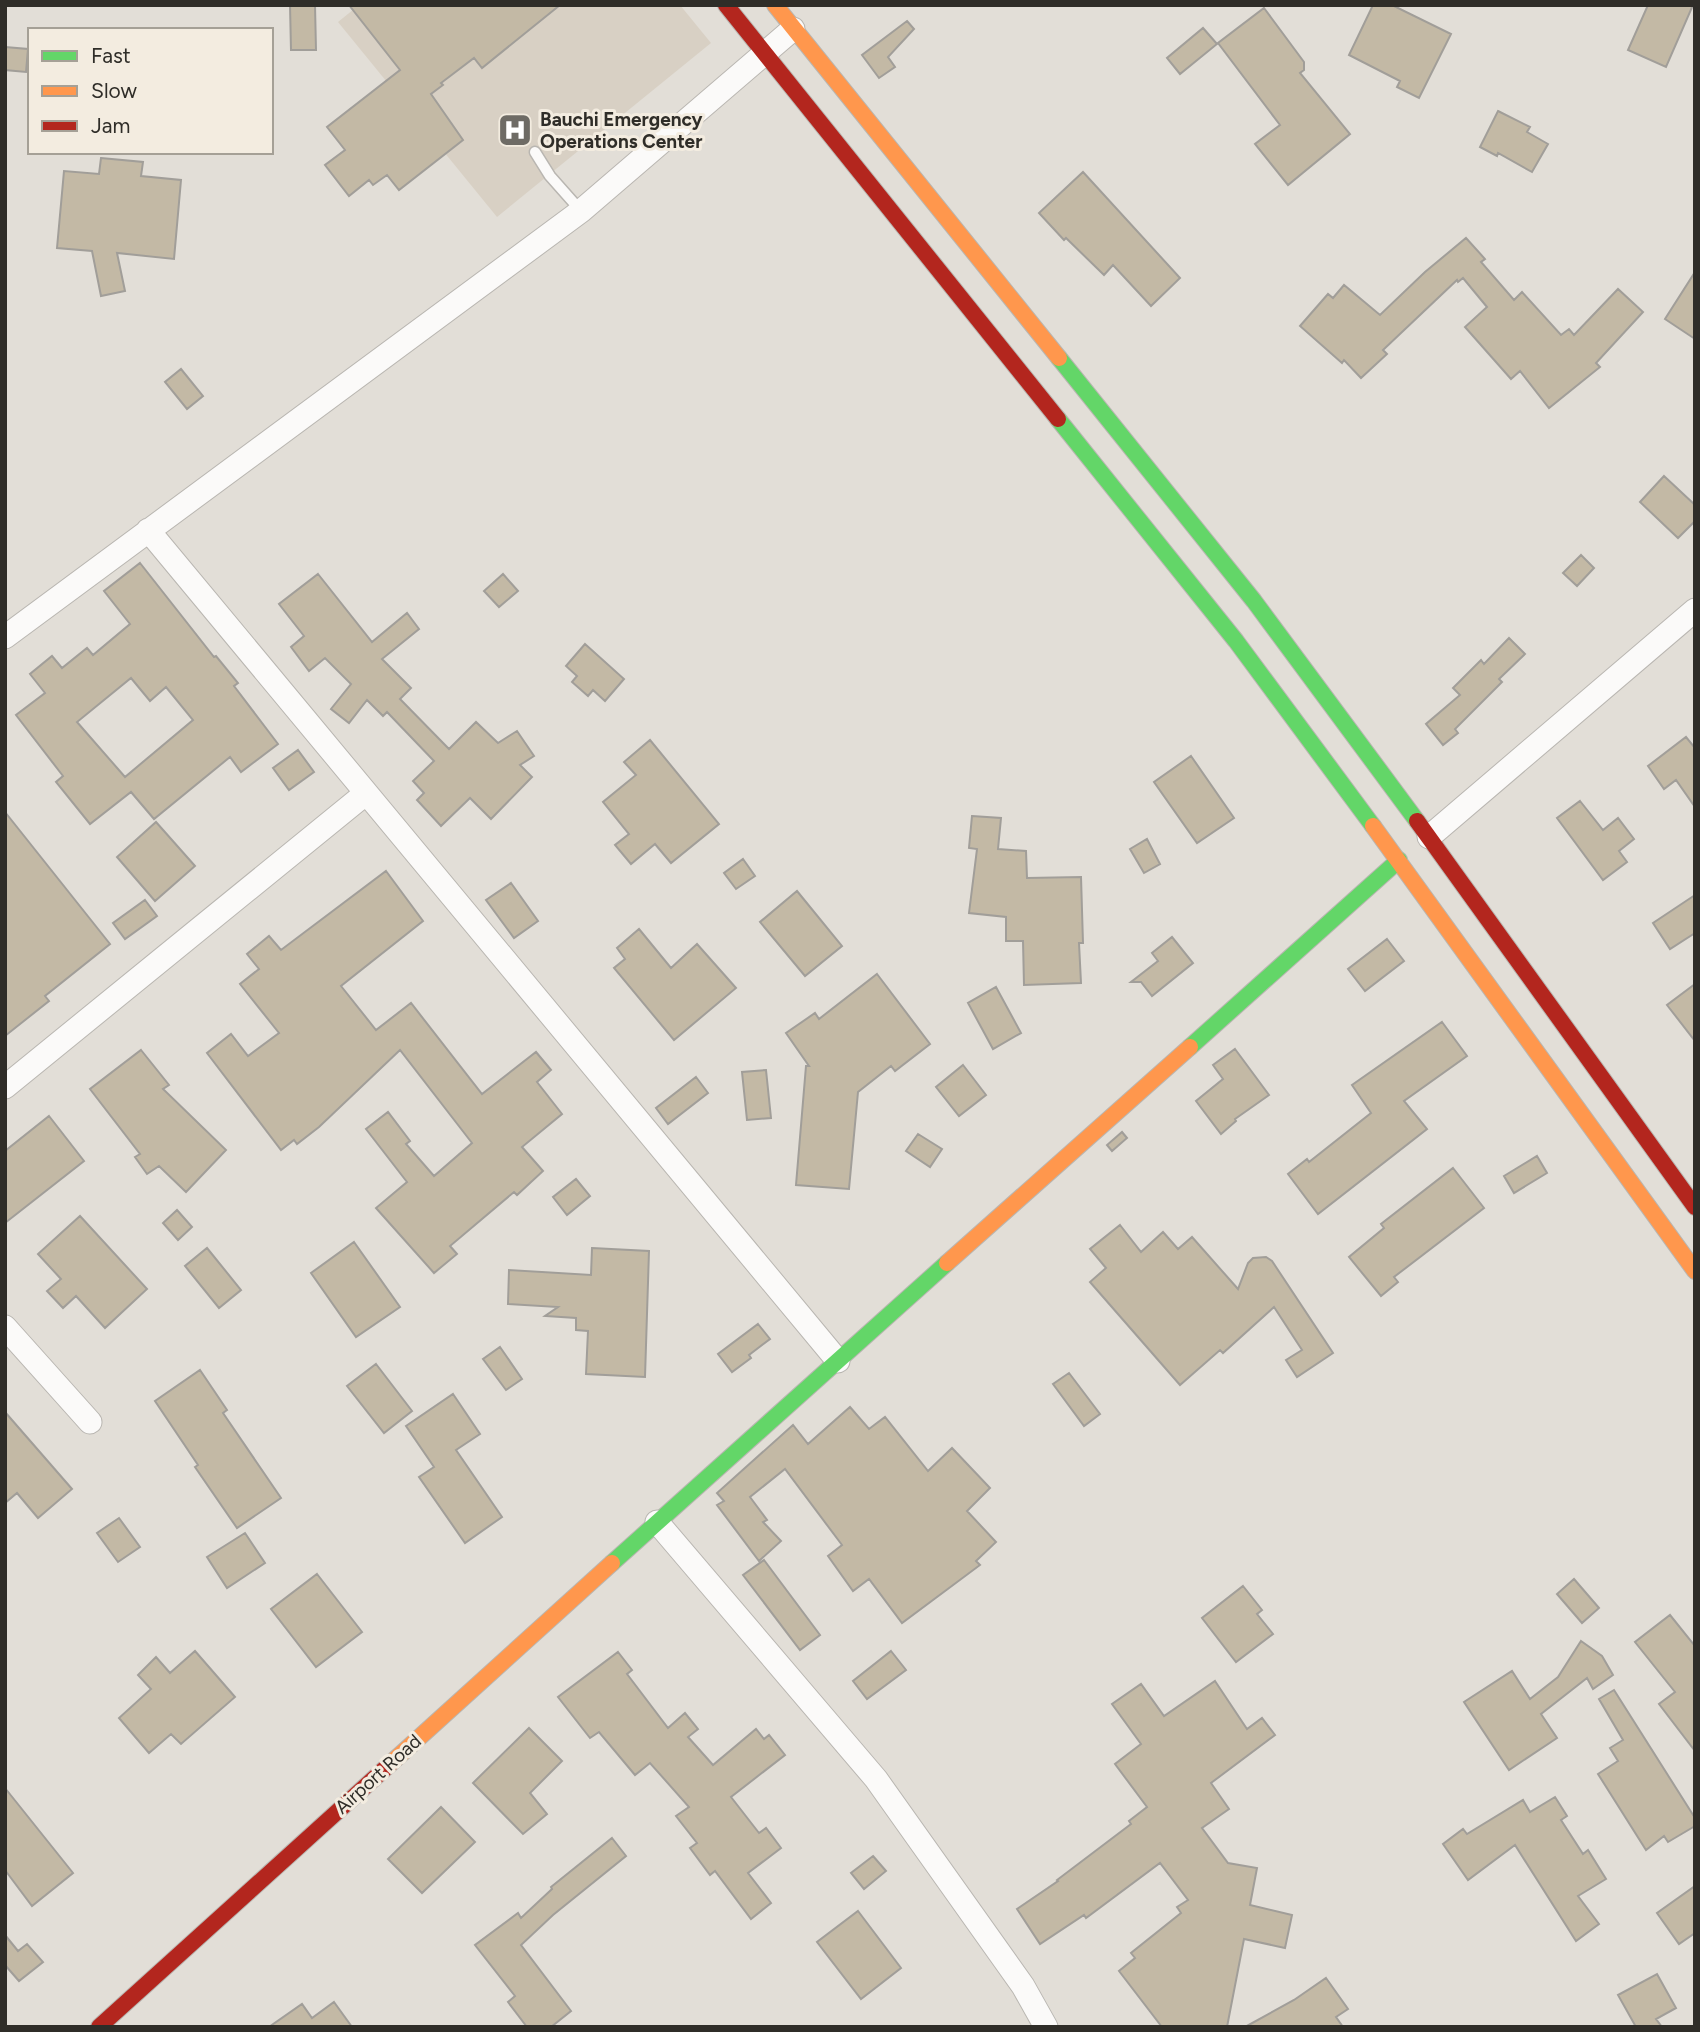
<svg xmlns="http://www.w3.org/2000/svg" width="1700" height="2032" font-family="Figtree,sans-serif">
<rect width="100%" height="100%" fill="#e2ded7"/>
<path fill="#d8d0c4" d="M 359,5 L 680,5 L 711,43 L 497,217 L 338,22 Z"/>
<path fill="#c3b9a5" stroke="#a19e99" stroke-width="2" fill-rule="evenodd" d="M 290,5 L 315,5 L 316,50 L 291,50 Z
M 349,5 L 560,5 L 482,68 L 474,58 L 441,83 L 443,85 L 431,94 L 463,140 L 399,190 L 387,175 L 373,185 L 369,180 L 349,196 L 325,165 L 345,150 L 327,127 L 400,70 Z
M 1373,5 L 1392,5 L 1451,34 L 1419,98 L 1397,87 L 1400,81 L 1349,55 Z
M 1648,5 L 1693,5 L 1666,67 L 1628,50 Z
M 1264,8 L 1304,62 L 1304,70 L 1300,73 L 1350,134 L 1288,185 L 1255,144 L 1280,125 L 1218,43 Z
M 907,21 L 914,29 L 888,57 L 895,67 L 879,78 L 862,55 Z
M 1203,28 L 1217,44 L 1180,74 L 1167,58 Z
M 5,47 L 28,49 L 26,72 L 5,70 Z
M 1498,111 L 1530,127 L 1527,132 L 1548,144 L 1532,172 L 1498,153 L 1497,156 L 1480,147 Z
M 101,158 L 143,162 L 141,176 L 181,180 L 174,259 L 117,253 L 125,291 L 101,296 L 92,251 L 57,248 L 64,171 L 99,174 Z
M 1083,172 L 1180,278 L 1151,306 L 1113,265 L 1104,275 L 1066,238 L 1064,240 L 1039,213 Z
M 1466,238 L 1485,259 L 1481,262 L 1514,300 L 1522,292 L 1561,335 L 1569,329 L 1574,335 L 1618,289 L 1643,312 L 1596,363 L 1600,367 L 1549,408 L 1520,371 L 1511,379 L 1465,327 L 1487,307 L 1463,278 L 1458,282 L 1457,280 L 1383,350 L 1387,354 L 1361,378 L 1344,360 L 1342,363 L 1300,326 L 1328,294 L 1333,298 L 1344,285 L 1380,315 L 1425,272 Z
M 1695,272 L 1695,339 L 1665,319 Z
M 181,369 L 203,396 L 187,409 L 165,382 Z
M 1664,476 L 1695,505 L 1695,521 L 1678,538 L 1640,502 Z
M 1581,555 L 1594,568 L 1577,586 L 1563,573 Z
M 140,563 L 214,657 L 216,656 L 238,683 L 234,686 L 278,744 L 241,772 L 230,757 L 154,819 L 131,792 L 90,824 L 56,782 L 63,776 L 16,715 L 45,693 L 30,674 L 52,656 L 62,668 L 87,648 L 93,655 L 130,624 L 104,591 ZM 131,678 L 150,701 L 166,687 L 193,720 L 125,777 L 77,722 Z
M 318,574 L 372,642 L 407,613 L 419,629 L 382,659 L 411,688 L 400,699 L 449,749 L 476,722 L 498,743 L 517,731 L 534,756 L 520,765 L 532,777 L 491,819 L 470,798 L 441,826 L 417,800 L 424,793 L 413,781 L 434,761 L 387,712 L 383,716 L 367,700 L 349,723 L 331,709 L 351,684 L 325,658 L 309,671 L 291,647 L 304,636 L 279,604 Z
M 503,574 L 518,591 L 499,607 L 484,591 Z
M 1509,638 L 1525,654 L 1499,679 L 1502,682 L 1455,729 L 1458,733 L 1443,745 L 1426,724 L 1460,695 L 1453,688 L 1481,660 L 1484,664 Z
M 585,644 L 624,679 L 605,701 L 593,690 L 588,696 L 572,682 L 577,676 L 566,666 Z
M 1686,737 L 1695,748 L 1695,807 L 1676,780 L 1664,789 L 1648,766 Z
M 650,740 L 719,824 L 671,863 L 655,844 L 631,864 L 615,845 L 629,834 L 603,802 L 636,775 L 624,762 Z
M 298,750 L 314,772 L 289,790 L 273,768 Z
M 1191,756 L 1234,818 L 1197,843 L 1154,782 Z
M 1580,801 L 1603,830 L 1618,818 L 1634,839 L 1619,851 L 1627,862 L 1603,880 L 1557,818 Z
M 5,812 L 110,944 L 45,996 L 49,1001 L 5,1036 Z
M 972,816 L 1001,818 L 998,849 L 1026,851 L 1027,878 L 1081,877 L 1083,943 L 1079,943 L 1081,983 L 1024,985 L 1023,941 L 1006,941 L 1006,917 L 969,913 L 977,849 L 969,848 Z
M 156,822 L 195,866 L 155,901 L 117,857 Z
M 1147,839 L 1160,864 L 1144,873 L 1130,849 Z
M 743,859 L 755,876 L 736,889 L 724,873 Z
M 386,871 L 423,921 L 341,986 L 376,1030 L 411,1003 L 482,1094 L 536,1052 L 551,1070 L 537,1082 L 562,1114 L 522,1147 L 543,1171 L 517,1195 L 514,1192 L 450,1246 L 457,1254 L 434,1273 L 376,1208 L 407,1182 L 366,1129 L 388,1112 L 410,1141 L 406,1144 L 434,1176 L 472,1143 L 400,1050 L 319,1127 L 297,1144 L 294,1140 L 281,1150 L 207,1053 L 231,1034 L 248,1056 L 279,1033 L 240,984 L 259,969 L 247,954 L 269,936 L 281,950 Z
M 511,883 L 538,921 L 514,938 L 486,900 Z
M 797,891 L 842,946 L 805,976 L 760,922 Z
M 1695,895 L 1695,933 L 1670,949 L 1653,923 Z
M 145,900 L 157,916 L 125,939 L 113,923 Z
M 639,929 L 671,968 L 697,944 L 736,988 L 674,1040 L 614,968 L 625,959 L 617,948 Z
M 1172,937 L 1193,963 L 1152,996 L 1141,982 L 1131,982 L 1158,961 L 1152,953 Z
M 1387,939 L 1404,961 L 1365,991 L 1348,969 Z
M 877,974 L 930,1044 L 895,1071 L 891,1066 L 858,1092 L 849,1189 L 796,1185 L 806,1066 L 809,1066 L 786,1033 L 815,1013 L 819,1019 Z
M 1695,984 L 1695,1041 L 1667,1005 Z
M 996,987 L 1021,1033 L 993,1049 L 968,1003 Z
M 1442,1022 L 1467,1056 L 1404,1101 L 1427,1129 L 1318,1214 L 1288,1174 L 1307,1159 L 1309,1162 L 1371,1113 L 1352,1085 Z
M 1235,1049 L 1269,1095 L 1235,1119 L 1236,1121 L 1221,1134 L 1196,1101 L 1223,1079 L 1213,1065 Z
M 141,1050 L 169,1085 L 163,1089 L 226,1150 L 186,1192 L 159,1166 L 147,1174 L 135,1157 L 140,1154 L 90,1089 Z
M 963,1065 L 986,1095 L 959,1116 L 936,1087 Z
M 766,1070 L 771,1118 L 747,1120 L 742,1072 Z
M 696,1077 L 708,1093 L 668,1124 L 656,1108 Z
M 49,1116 L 84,1161 L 5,1223 L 5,1151 Z
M 1122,1132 L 1127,1138 L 1112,1151 L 1107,1145 Z
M 918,1134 L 942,1149 L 930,1167 L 906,1151 Z
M 1537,1156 L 1547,1173 L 1514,1193 L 1504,1176 Z
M 1453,1168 L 1484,1208 L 1394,1277 L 1398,1282 L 1381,1296 L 1349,1257 L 1384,1228 L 1381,1224 Z
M 576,1179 L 590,1196 L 567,1215 L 553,1197 Z
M 177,1210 L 192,1227 L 178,1240 L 163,1223 Z
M 80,1216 L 147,1289 L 105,1328 L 76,1296 L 63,1308 L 47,1291 L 61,1279 L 38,1254 Z
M 1120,1225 L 1141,1252 L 1163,1232 L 1178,1249 L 1192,1237 L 1238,1289 L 1248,1263 L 1253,1258 L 1266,1257 L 1272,1261 L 1333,1353 L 1297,1377 L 1286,1360 L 1302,1350 L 1274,1307 L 1223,1353 L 1220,1350 L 1180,1385 L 1090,1282 L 1106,1268 L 1090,1249 Z
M 354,1242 L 400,1307 L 356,1337 L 311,1273 Z
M 207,1248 L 241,1290 L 219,1308 L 185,1266 Z
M 592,1248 L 649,1251 L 645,1377 L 586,1374 L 588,1331 L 576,1330 L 576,1318 L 545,1316 L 558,1307 L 508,1304 L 509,1270 L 591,1275 Z
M 758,1324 L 770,1339 L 749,1355 L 751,1358 L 732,1372 L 718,1354 Z
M 500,1347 L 522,1379 L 506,1390 L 483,1359 Z
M 376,1364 L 412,1411 L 384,1433 L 347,1386 Z
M 200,1370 L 227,1410 L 223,1413 L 281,1498 L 237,1528 L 195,1467 L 198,1465 L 155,1401 Z
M 1069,1373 L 1100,1414 L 1084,1426 L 1053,1384 Z
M 453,1394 L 480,1434 L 456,1450 L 502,1517 L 465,1543 L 419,1477 L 434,1467 L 406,1426 Z
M 850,1407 L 869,1429 L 885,1417 L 928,1471 L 952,1448 L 990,1488 L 967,1511 L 996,1542 L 976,1561 L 980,1565 L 902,1623 L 869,1579 L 853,1591 L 828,1556 L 842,1545 L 785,1469 L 750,1497 L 767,1520 L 763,1522 L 781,1541 L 759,1561 L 717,1505 L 724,1501 L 717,1493 L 793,1425 L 808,1444 Z
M 5,1412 L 72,1489 L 38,1518 L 17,1493 L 5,1503 Z
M 119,1518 L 140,1547 L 118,1562 L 97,1533 Z
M 245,1533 L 265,1563 L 227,1588 L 207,1557 Z
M 764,1560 L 820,1635 L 800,1650 L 743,1575 Z
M 317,1574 L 362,1632 L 316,1667 L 271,1609 Z
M 1574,1579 L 1599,1608 L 1582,1623 L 1557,1594 Z
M 1243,1586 L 1262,1610 L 1257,1614 L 1273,1634 L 1236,1662 L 1202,1618 Z
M 1670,1615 L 1695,1646 L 1695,1751 L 1659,1704 L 1675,1692 L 1635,1642 Z
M 1581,1641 L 1602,1656 L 1613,1675 L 1593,1689 L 1587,1678 L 1541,1714 L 1557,1738 L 1509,1770 L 1464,1702 L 1512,1671 L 1530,1699 L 1558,1677 Z
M 195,1651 L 235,1697 L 181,1744 L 171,1734 L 149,1753 L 119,1718 L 151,1689 L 138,1675 L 156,1657 L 170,1673 Z
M 891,1651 L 906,1670 L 867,1699 L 853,1681 Z
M 618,1652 L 632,1670 L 627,1674 L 668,1728 L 685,1713 L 698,1729 L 688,1737 L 713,1765 L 756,1729 L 764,1739 L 769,1735 L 785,1755 L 731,1797 L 759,1833 L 766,1828 L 781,1848 L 748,1873 L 771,1903 L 751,1919 L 715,1871 L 710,1875 L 690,1848 L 697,1843 L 676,1816 L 689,1807 L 650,1763 L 635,1775 L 599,1732 L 590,1738 L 558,1697 Z
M 1215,1681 L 1247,1729 L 1262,1718 L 1275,1735 L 1211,1783 L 1229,1809 L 1202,1828 L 1228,1863 L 1257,1868 L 1250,1905 L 1292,1915 L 1285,1948 L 1244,1939 L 1227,2027 L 1162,2027 L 1119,1971 L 1135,1958 L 1131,1953 L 1181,1913 L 1177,1907 L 1188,1900 L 1160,1863 L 1086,1918 L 1084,1915 L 1040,1944 L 1017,1909 L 1058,1881 L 1057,1880 L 1131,1824 L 1129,1821 L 1147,1807 L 1115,1764 L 1141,1744 L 1112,1704 L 1141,1684 L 1164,1716 Z
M 1614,1690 L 1695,1818 L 1695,1826 L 1668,1842 L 1664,1836 L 1646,1850 L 1598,1774 L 1618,1761 L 1610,1748 L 1623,1740 L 1599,1699 Z
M 529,1728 L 562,1761 L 530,1793 L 547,1814 L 523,1834 L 473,1783 Z
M 5,1788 L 73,1873 L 32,1906 L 5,1870 Z
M 1555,1797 L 1567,1816 L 1561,1820 L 1583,1854 L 1588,1850 L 1606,1879 L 1578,1896 L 1599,1924 L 1576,1941 L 1515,1845 L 1468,1880 L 1443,1844 L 1463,1829 L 1467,1834 L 1523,1800 L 1530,1812 Z
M 441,1807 L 475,1842 L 422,1893 L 388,1859 Z
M 612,1838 L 626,1856 L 553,1915 L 521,1945 L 571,2011 L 551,2027 L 527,2027 L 508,2002 L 515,1996 L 475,1945 L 518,1913 L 521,1918 L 552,1889 L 551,1887 Z
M 873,1856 L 886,1871 L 864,1889 L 851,1873 Z
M 1695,1886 L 1695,1933 L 1679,1944 L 1657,1913 Z
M 858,1911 L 901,1968 L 861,1999 L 817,1942 Z
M 5,1935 L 18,1951 L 27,1944 L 43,1962 L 19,1981 L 5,1965 Z
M 1657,1974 L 1676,2008 L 1656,2019 L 1662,2027 L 1636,2027 L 1618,1995 Z
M 1326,1978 L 1348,2009 L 1336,2017 L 1343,2027 L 1245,2027 L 1294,2000 Z
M 334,2002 L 352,2027 L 269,2027 L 302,2004 L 312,2018 Z"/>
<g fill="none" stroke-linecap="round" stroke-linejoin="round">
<g stroke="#b9b6b1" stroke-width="13">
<path id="lane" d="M 535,152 L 550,176 L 581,211"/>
</g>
<g stroke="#b9b6b1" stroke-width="25">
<path id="street" d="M 148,530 L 838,1361
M 5,637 L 581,211 L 793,29
M 1429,837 L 1695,610
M 5,1087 L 365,794
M 5,1327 L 90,1422
M 657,1522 L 876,1779 L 1023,1986 L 1046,2027"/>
</g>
<g stroke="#b9b6b1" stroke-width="18">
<path id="fast" d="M 1059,358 L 1254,601 L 1417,821
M 1058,419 L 1236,641 L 1373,826
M 1190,1047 L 1399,860
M 612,1563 L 947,1263"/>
</g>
<g stroke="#b9b6b1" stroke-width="18">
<path id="slow" d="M 775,5 L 1059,358
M 1373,826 L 1695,1271
M 947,1263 L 1190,1047
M 390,1764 L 612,1563"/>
</g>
<g stroke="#b9b6b1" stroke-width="18">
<path id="jam" d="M 726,5 L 1058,419
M 1417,821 L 1695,1207
M 99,2027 L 390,1764"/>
</g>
<use href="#lane" stroke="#fbfaf9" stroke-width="10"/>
<use href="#street" stroke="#fbfaf9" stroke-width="23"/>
<use href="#fast" stroke="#63d668" stroke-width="16"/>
<use href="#slow" stroke="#ff974d" stroke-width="16"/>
<use href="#jam" stroke="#b3261e" stroke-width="16"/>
</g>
<defs>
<g id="hospital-square" transform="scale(1.75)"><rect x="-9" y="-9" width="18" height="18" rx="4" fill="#6e6b65" stroke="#f3ece0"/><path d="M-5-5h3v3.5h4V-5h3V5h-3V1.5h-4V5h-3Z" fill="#fff"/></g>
</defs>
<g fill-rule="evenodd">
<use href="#hospital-square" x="515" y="130"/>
</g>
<g text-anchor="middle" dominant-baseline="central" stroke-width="6" stroke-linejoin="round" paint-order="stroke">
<g font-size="19" font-weight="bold" fill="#2f2d28" stroke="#f3ece0" text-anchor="start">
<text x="540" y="119">Bauchi Emergency<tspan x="540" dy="22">Operations Center</tspan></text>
</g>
<g font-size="19" fill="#2f2d28" stroke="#f3ece0">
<text transform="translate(378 1774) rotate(-42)">Airport Road</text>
</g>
</g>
<rect width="1700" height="2032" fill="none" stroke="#2f2d28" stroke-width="14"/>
<rect x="28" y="28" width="245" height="126" fill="#f3ece0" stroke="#a5a096" stroke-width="2"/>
<rect x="42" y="51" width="35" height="10" fill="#63d668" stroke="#a5a096" stroke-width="2"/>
<text x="91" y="63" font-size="21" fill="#2f2d28">Fast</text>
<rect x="42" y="86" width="35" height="10" fill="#ff974d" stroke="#a5a096" stroke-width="2"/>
<text x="91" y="98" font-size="21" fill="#2f2d28">Slow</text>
<rect x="42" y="121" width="35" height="10" fill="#b3261e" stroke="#a5a096" stroke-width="2"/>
<text x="91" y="133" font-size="21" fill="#2f2d28">Jam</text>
</svg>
